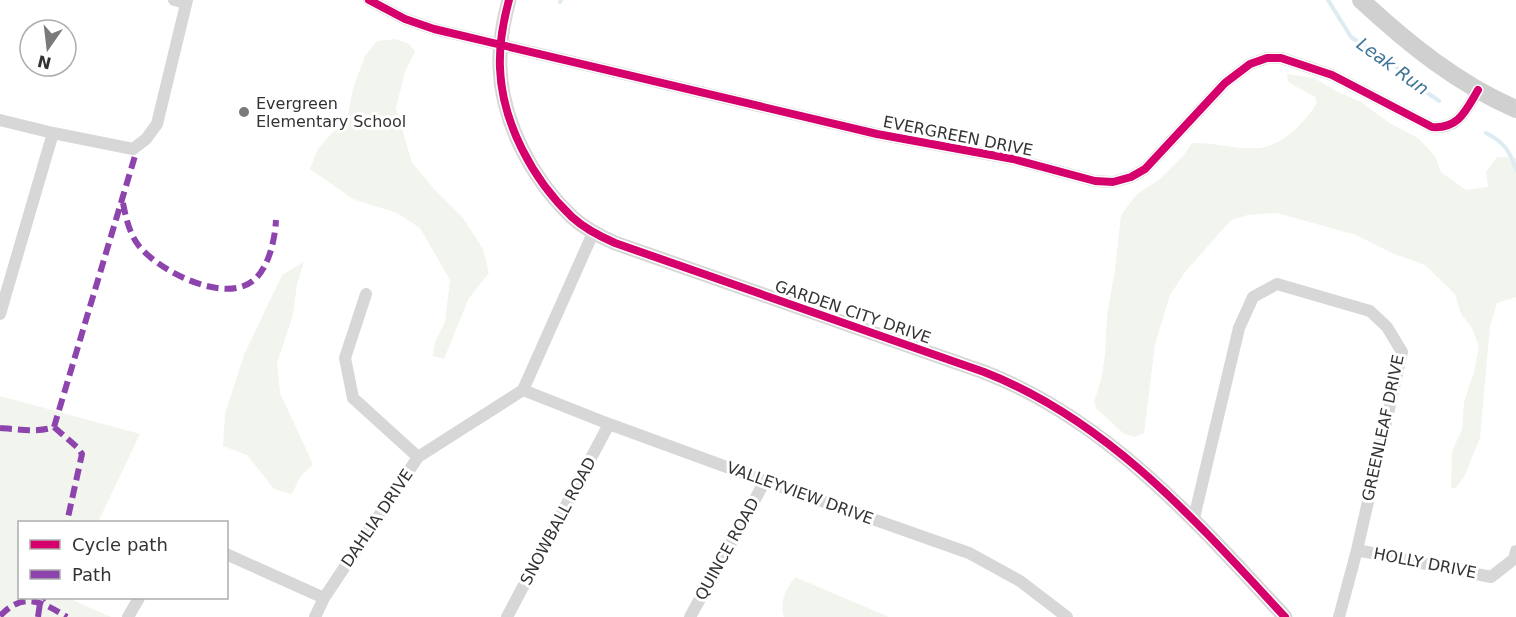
<svg xmlns="http://www.w3.org/2000/svg" width="1516" height="617" font-family="'DejaVu Sans',sans-serif">
<rect width="100%" height="100%" fill="#fff"/>
<path fill="#f1f5ed" d="M 396,39 L 409,44 L 415,51 L 405,72 L 396,108 L 412,163 L 435,190 L 463,218 L 483,249 L 489,273 L 469,298 L 444,359 L 433,356 L 435,342 L 445,322 L 450,280 L 420,228 L 397,213 L 353,199 L 310,169 L 318,149 L 330,135 L 347,120 L 353,88 L 365,56 L 377,41 Z
M 1287,74 L 1314,78 L 1338,92 L 1361,102 L 1388,122 L 1418,138 L 1435,156 L 1441,172 L 1466,190 L 1488,187 L 1486,172 L 1497,157 L 1516,158 L 1516,297 L 1497,303 L 1490,326 L 1480,438 L 1465,475 L 1456,488 L 1451,488 L 1452,451 L 1462,430 L 1464,402 L 1474,372 L 1479,346 L 1472,328 L 1461,314 L 1455,294 L 1425,265 L 1392,253 L 1356,235 L 1277,213 L 1248,215 L 1231,220 L 1185,272 L 1170,295 L 1155,344 L 1144,433 L 1135,437 L 1124,434 L 1097,409 L 1094,402 L 1101,380 L 1105,355 L 1107,315 L 1115,270 L 1121,215 L 1137,194 L 1160,179 L 1184,155 L 1192,143 C 1213,142 1239,150 1258,148 C 1283,146 1304,123 1317,103 L 1315,97 L 1288,82 Z
M 304,262 L 297,284 L 293,315 L 277,363 L 280,393 L 313,464 L 300,477 L 292,494 L 274,489 L 247,455 L 223,446 L 225,414 L 244,355 L 282,275 Z
M 0,396 L 140,434 L 98,522 L 20,522 L 20,598 L 68,598 L 111,617 L 0,617 Z
M 795,577 L 889,617 L 784,617 C 779,601 786,590 795,577 Z"/>
<g fill="none" stroke-linecap="round" stroke-linejoin="round">
<path stroke="#ddebf3" stroke-width="4" d="M 1328,0 L 1351,37 L 1360,43 L 1386,57 L 1415,84 L 1439,101
M 560,2 L 561,0
M 1486,133 C 1504,142 1510,151 1516,170"/>
<path stroke="#d7d7d7" stroke-width="12" d="M 174,0 L 186,3
M 369,0 L 405,19 L 434,29 L 877,134 L 1013,159 L 1095,181 L 1113,182 L 1131,177 L 1145,169 L 1225,83 L 1250,64 L 1267,58 L 1281,58 L 1332,75 L 1432,127 C 1459,129 1466,110 1478,90
M 0,120 L 53,133 L 133,149 L 146,139 L 157,124 L 187,0
M 366,294 L 345,358 L 353,398 L 418,457
M 0,314 L 53,133
M 523,390 L 609,424 L 765,481 L 969,553 L 1020,581 L 1067,617
M 1194,518 L 1239,328 L 1253,297 L 1277,284 L 1370,311 L 1387,327 L 1402,352 L 1357,550 L 1339,617
M 1357,550 L 1491,577 L 1514,559 L 1516,551
M 226,554 L 324,598
M 128,617 L 139,598
M 315,617 L 324,598 L 418,457 L 523,390 L 593,233
M 507,617 L 609,424
M 690,617 L 765,481"/>
<path stroke="#d7d7d7" stroke-width="15" d="M 509,0 C 503,22 499,45 500,68 C 502,123 533,180 572,217 C 585,229 599,236 615,243 L 984,372 C 1108,420 1197,522 1285,617"/>
<path stroke="#d0d0d0" stroke-width="18" d="M 1361,0 C 1407,43 1458,84 1516,109"/>
<path stroke="#8e44ad" stroke-width="6" stroke-dasharray="12 6" stroke-linecap="butt" d="M 123,203 C 126,218 129,233 139,246 C 159,271 225,305 254,280 C 269,267 275,239 276,220
M 54,427 L 78,448 L 82,454 L 67,522
M 0,428 C 17,429 38,433 54,427 L 135,156
M 0,616 C 24,591 42,602 67,617
M 38,617 L 40,603 L 44,598"/>
<g stroke="#fff" stroke-width="11">
<path id="cycleway" d="M 369,0 L 405,19 L 434,29 L 877,134 L 1013,159 L 1095,181 L 1113,182 L 1131,177 L 1145,169 L 1225,83 L 1250,64 L 1267,58 L 1281,58 L 1332,75 L 1432,127 C 1459,129 1466,110 1478,90
M 509,0 C 503,22 499,45 500,68 C 502,123 533,180 572,217 C 585,229 599,236 615,243 L 984,372 C 1108,420 1197,522 1285,617"/>
</g>
<use href="#cycleway" stroke="#d6006c" stroke-width="8"/>
</g>
<circle fill="#7a7a7a" stroke="#fff" stroke-width="2" cx="244" cy="112" r="6"/>
<g text-anchor="middle" dominant-baseline="central" stroke-width="6" stroke-linejoin="round" paint-order="stroke">
<g font-size="16" fill="#333" stroke="#fff" text-anchor="start">
<text x="256" y="103">Evergreen<tspan x="256" dy="18">Elementary School</tspan></text>
</g>
<g font-size="16" fill="#333" stroke="#fff">
<text transform="translate(958 136) rotate(11)">EVERGREEN DRIVE</text>
<text transform="translate(853 312) rotate(19)">GARDEN CITY DRIVE</text>
<text transform="translate(1383 428) rotate(-78)">GREENLEAF DRIVE</text>
<text transform="translate(800 493) rotate(20)">VALLEYVIEW DRIVE</text>
<text transform="translate(377 518) rotate(-56)">DAHLIA DRIVE</text>
<text transform="translate(558 521) rotate(-62)">SNOWBALL ROAD</text>
<text transform="translate(727 549) rotate(-61)">QUINCE ROAD</text>
<text transform="translate(1425 563) rotate(11)">HOLLY DRIVE</text>
</g>
<g font-size="18" font-style="italic" fill="#3f7597" stroke="#fff">
<text transform="translate(1393 66) rotate(36)">Leak Run</text>
</g>
</g>
<rect x="18" y="521" width="210" height="78" fill="#ffffff" stroke="#adadad" stroke-width="1.5"/>
<rect x="30" y="540" width="30" height="9" fill="#d6006c" stroke="#adadad" stroke-width="1.5"/>
<text x="72" y="551" font-size="18" fill="#333333">Cycle path</text>
<rect x="30" y="570" width="30" height="9" fill="#8e44ad" stroke="#adadad" stroke-width="1.5"/>
<text x="72" y="581" font-size="18" fill="#333333">Path</text>
<g transform="translate(48 48) rotate(194)"><circle r="28" fill="#ffffff" stroke="#adadad" stroke-width="1.5"/>
<path d="M0-4.5L10 22L0 15L-10 22Z" fill="#7a7a7a"/>
<text y="-9" font-size="16" font-weight="bold" text-anchor="middle" fill="#333333">N</text>
</g>
</svg>
